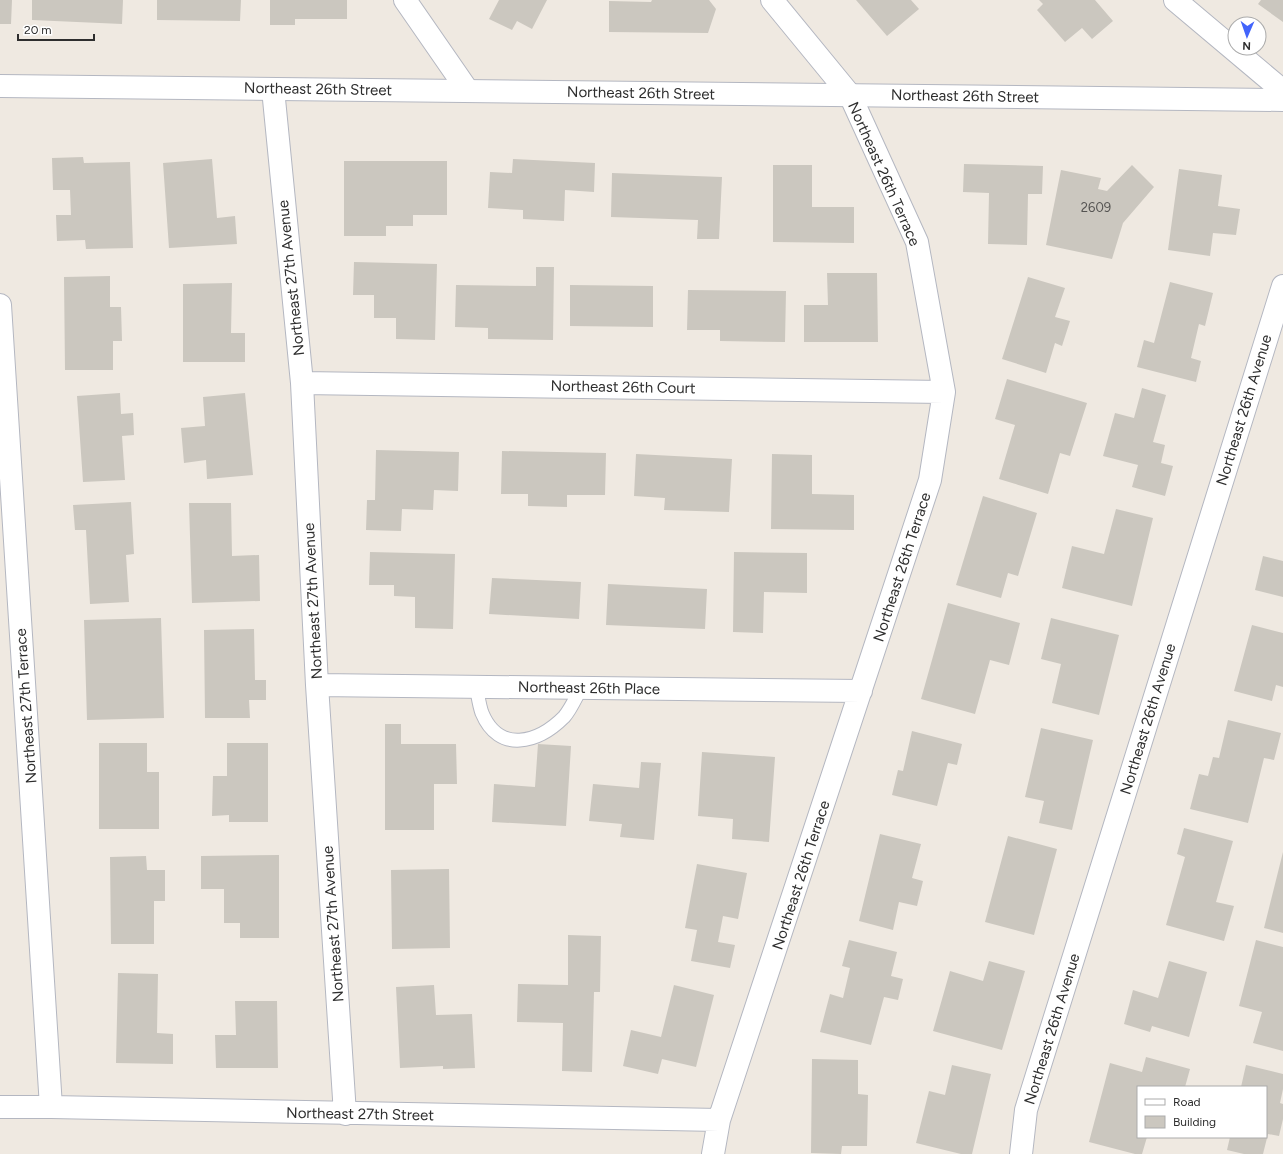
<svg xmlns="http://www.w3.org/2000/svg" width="1283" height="1154" font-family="Figtree,sans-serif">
<rect width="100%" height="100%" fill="#efe9e1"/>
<path fill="#cbc7bf" d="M 0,0 L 12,0 L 11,24 L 0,24 Z
M 32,0 L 123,0 L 122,24 L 32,20 Z
M 157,0 L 241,0 L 240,21 L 157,20 Z
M 270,0 L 347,0 L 347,19 L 295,19 L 295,25 L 270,25 Z
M 499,0 L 547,0 L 532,29 L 517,21 L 512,30 L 489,19 Z
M 652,0 L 709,0 L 716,9 L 708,33 L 609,32 L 609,1 L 651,2 Z
M 856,0 L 911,0 L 919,9 L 887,36 Z
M 1039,0 L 1095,0 L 1113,21 L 1092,39 L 1082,28 L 1065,42 L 1037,10 L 1043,4 Z
M 1261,0 L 1283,0 L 1283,22 L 1258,4 Z
M 83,157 L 84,163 L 130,162 L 133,248 L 86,249 L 85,240 L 57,241 L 56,215 L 71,215 L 70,190 L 53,190 L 52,158 Z
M 212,159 L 217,218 L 235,216 L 237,244 L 169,248 L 163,163 Z
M 513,159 L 595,163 L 594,192 L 565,190 L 564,221 L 523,219 L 523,210 L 488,208 L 490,172 L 512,173 Z
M 344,161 L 447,161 L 447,215 L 413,215 L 413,226 L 386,226 L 386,236 L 344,236 Z
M 964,164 L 1043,166 L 1042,194 L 1028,194 L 1027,245 L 988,244 L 989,193 L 963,192 Z
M 773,165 L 812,165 L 812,207 L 854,207 L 854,243 L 773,242 Z
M 1132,165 L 1154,187 L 1123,223 L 1112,259 L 1046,245 L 1061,170 L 1101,178 L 1098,189 L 1107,191 Z
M 1179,169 L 1222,175 L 1218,206 L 1240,209 L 1236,235 L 1213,233 L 1210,256 L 1168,250 Z
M 612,173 L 722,177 L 719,239 L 697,239 L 698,220 L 611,217 Z
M 354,262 L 437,264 L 435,340 L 396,339 L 396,318 L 374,318 L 374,295 L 353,295 Z
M 536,267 L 554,267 L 553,340 L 488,339 L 488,328 L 455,327 L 456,285 L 536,286 Z
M 827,273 L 877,273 L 878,342 L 804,342 L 804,305 L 828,305 Z
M 110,276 L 110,307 L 121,307 L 122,341 L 113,341 L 113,370 L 65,370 L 64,277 Z
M 1028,277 L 1065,288 L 1055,317 L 1070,321 L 1062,346 L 1055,343 L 1046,373 L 1002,359 Z
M 1170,282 L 1213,293 L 1205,326 L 1199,324 L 1191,358 L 1201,361 L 1196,382 L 1137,367 L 1144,340 L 1154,343 Z
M 232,283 L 231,333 L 245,333 L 245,362 L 183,362 L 183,284 Z
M 570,285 L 653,286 L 653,327 L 570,326 Z
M 688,290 L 786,291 L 785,342 L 720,341 L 720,330 L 687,330 Z
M 1007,379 L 1087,403 L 1070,456 L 1060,453 L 1048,494 L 999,479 L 1015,425 L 995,419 Z
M 1142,388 L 1166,395 L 1153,442 L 1165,445 L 1161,463 L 1173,466 L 1165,496 L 1132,487 L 1138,465 L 1103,456 L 1115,413 L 1134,418 Z
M 120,393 L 121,414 L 133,413 L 134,435 L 122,436 L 125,480 L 83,482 L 77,396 Z
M 245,393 L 253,475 L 207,479 L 206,460 L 184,463 L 181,428 L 205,426 L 203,397 Z
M 376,450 L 459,452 L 458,491 L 434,490 L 433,510 L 402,509 L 401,531 L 366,530 L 367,500 L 375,500 Z
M 502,451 L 606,453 L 605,495 L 567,495 L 567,507 L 528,506 L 528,494 L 501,494 Z
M 636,454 L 732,459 L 729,512 L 664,510 L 665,498 L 634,496 Z
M 772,454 L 812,455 L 812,494 L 854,495 L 854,530 L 771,529 Z
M 983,496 L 1037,513 L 1018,576 L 1008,573 L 1001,598 L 956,585 Z
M 131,502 L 134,554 L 126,555 L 129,602 L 90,604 L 86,530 L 75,530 L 73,505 Z
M 189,503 L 231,503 L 232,556 L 259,555 L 260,601 L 192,603 Z
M 1116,509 L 1153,518 L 1132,606 L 1062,588 L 1072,546 L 1104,554 Z
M 370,552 L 455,554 L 453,629 L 415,628 L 415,597 L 394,596 L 394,585 L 369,585 Z
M 734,552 L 807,553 L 807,593 L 764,592 L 763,633 L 733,632 Z
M 1263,556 L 1283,561 L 1283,597 L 1255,590 Z
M 492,578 L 581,582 L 579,619 L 489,614 Z
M 608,584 L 707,589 L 705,629 L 606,625 Z
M 948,603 L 1020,623 L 1009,665 L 990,660 L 975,714 L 921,699 Z
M 161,618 L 164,718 L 87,720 L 84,620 Z
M 1051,618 L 1119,635 L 1099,715 L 1052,703 L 1061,664 L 1041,659 Z
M 1252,625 L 1283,633 L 1283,687 L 1276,685 L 1272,701 L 1234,691 Z
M 254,629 L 255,680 L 266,680 L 266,700 L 249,700 L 250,718 L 205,718 L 204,630 Z
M 1228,720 L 1281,733 L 1274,760 L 1264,758 L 1248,823 L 1190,809 L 1199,774 L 1208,776 L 1213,757 L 1219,758 Z
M 385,724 L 401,724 L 401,744 L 456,744 L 457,784 L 434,784 L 434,830 L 385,830 Z
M 1041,728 L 1093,740 L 1072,830 L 1039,823 L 1044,801 L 1025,797 Z
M 912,731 L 962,744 L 957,765 L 948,763 L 937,806 L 892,795 L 898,770 L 903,771 Z
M 99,743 L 147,743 L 147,772 L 159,772 L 159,829 L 99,829 Z
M 227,743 L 268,743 L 268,822 L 229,822 L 229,815 L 212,816 L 213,776 L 227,776 Z
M 538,744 L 571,746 L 566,826 L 492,822 L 494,784 L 535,787 Z
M 702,752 L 775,757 L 769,842 L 732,839 L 733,819 L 698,816 Z
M 641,762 L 661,763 L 654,840 L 620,837 L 622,824 L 589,821 L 593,784 L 639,788 Z
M 1184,828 L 1233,841 L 1216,902 L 1234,906 L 1224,941 L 1166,925 L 1185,857 L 1177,854 Z
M 880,834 L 921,844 L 912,878 L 923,881 L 917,906 L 899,902 L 893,930 L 859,921 Z
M 1008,836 L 1057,849 L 1034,935 L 985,922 Z
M 1283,852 L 1283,933 L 1264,928 Z
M 279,855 L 279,938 L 240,938 L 240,923 L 224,923 L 224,889 L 201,889 L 201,856 Z
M 146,856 L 147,870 L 165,870 L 165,901 L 154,901 L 154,944 L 111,944 L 110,857 Z
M 697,864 L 747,873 L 738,919 L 723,916 L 718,942 L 735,945 L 730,968 L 691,961 L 697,930 L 685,928 Z
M 449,869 L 450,948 L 392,949 L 391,870 Z
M 568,935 L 601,936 L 600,992 L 594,992 L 592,1072 L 562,1071 L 563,1023 L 517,1022 L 518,984 L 568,985 Z
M 849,940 L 897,952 L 891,976 L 903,979 L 898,1000 L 884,997 L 871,1045 L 820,1032 L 830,994 L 843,998 L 850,968 L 842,966 Z
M 1256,940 L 1283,947 L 1283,1051 L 1253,1043 L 1262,1012 L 1239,1006 Z
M 989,961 L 1025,971 L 1002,1050 L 933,1031 L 950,971 L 983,981 Z
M 1169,961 L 1207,972 L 1189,1037 L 1152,1026 L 1150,1032 L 1124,1024 L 1133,990 L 1158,998 Z
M 118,973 L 158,974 L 157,1033 L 173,1034 L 173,1064 L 116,1063 Z
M 434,985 L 436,1015 L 472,1014 L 475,1068 L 443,1069 L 443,1066 L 400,1068 L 396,987 Z
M 674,985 L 714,995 L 696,1067 L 662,1059 L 658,1074 L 623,1066 L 631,1030 L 661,1037 Z
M 235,1001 L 277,1001 L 278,1068 L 216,1068 L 215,1035 L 236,1035 Z
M 1146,1057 L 1190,1069 L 1185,1087 L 1138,1087 L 1138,1137 L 1147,1137 L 1142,1154 L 1135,1154 L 1089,1142 L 1110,1063 L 1142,1072 Z
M 812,1059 L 858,1060 L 858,1094 L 868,1095 L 867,1146 L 842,1146 L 841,1154 L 811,1153 Z
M 952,1065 L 991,1074 L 972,1154 L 961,1154 L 916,1143 L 929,1091 L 945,1095 Z
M 1246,1065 L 1283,1074 L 1283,1089 L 1280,1103 L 1283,1104 L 1283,1119 L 1279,1136 L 1268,1134 L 1263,1154 L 1244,1154 L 1227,1150 L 1230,1137 L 1266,1137 L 1266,1087 L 1241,1087 Z"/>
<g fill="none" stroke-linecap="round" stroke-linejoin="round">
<g stroke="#b4b7c1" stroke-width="15">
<path id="lane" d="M 476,686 C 478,695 479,705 482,713 C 499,754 538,743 564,717 C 571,709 576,697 581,688"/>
</g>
<g stroke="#b4b7c1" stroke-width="24">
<path id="street" d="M 405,0 L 468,91
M 1175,0 L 1283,91
M 273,89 L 302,383 L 317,685 L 345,1114
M 0,305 L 51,1107
M 302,383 L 944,392
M 317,685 L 861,691
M 0,1107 L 51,1107 L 719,1120
M 713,1154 L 719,1120 L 930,480 L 944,392 L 917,242 L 850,95 L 772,0
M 1021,1154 L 1026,1110 L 1283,286"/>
</g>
<g stroke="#b4b7c1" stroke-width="24">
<path id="secondary" d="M 0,86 L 1283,100"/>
</g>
<use href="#lane" stroke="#fff" stroke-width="13"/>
<use href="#street" stroke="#fff" stroke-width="22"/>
<use href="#secondary" stroke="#fff" stroke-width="22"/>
</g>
<g text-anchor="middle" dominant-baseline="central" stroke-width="4" stroke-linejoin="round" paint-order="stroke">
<g font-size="13" fill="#555452">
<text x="1096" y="207">2609</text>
</g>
<g font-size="15" fill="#2e2e2e" stroke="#fff">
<text transform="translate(318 89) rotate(1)">Northeast 26th Street</text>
<text transform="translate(641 93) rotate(1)">Northeast 26th Street</text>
<text transform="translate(965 96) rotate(1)">Northeast 26th Street</text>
<text transform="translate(884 174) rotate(66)">Northeast 26th Terrace</text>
<text transform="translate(291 278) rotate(-96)">Northeast 27th Avenue</text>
<text transform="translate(623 387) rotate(1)">Northeast 26th Court</text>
<text transform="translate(1244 410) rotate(-73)">Northeast 26th Avenue</text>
<text transform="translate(902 567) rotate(-72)">Northeast 26th Terrace</text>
<text transform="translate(313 601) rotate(-93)">Northeast 27th Avenue</text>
<text transform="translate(589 688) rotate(1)">Northeast 26th Place</text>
<text transform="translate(26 706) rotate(-94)">Northeast 27th Terrace</text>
<text transform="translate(1148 719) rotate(-73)">Northeast 26th Avenue</text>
<text transform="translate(801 875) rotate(-72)">Northeast 26th Terrace</text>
<text transform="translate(333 924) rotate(-94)">Northeast 27th Avenue</text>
<text transform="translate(1052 1029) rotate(-73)">Northeast 26th Avenue</text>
<text transform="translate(360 1114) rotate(1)">Northeast 27th Street</text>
</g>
</g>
<rect x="1137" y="1086" width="130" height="52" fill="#ffffff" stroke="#ababab"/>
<rect x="1145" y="1099" width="20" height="6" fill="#ffffff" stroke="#ababab"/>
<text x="1173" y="1106" font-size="12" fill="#2e2e2e">Road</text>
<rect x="1145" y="1116" width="20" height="12" fill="#cbc7bf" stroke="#ababab"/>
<text x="1173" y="1126" font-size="12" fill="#2e2e2e">Building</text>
<g transform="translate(1247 36) rotate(182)"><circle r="19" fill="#ffffff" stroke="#ababab"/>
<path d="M0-3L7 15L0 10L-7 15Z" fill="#4264fb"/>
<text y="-6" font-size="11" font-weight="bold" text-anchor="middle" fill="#2e2e2e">N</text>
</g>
<path d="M18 34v6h76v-6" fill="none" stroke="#2e2e2e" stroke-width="2"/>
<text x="24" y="34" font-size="12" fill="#2e2e2e" stroke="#ffffff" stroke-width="3" paint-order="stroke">20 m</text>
</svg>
